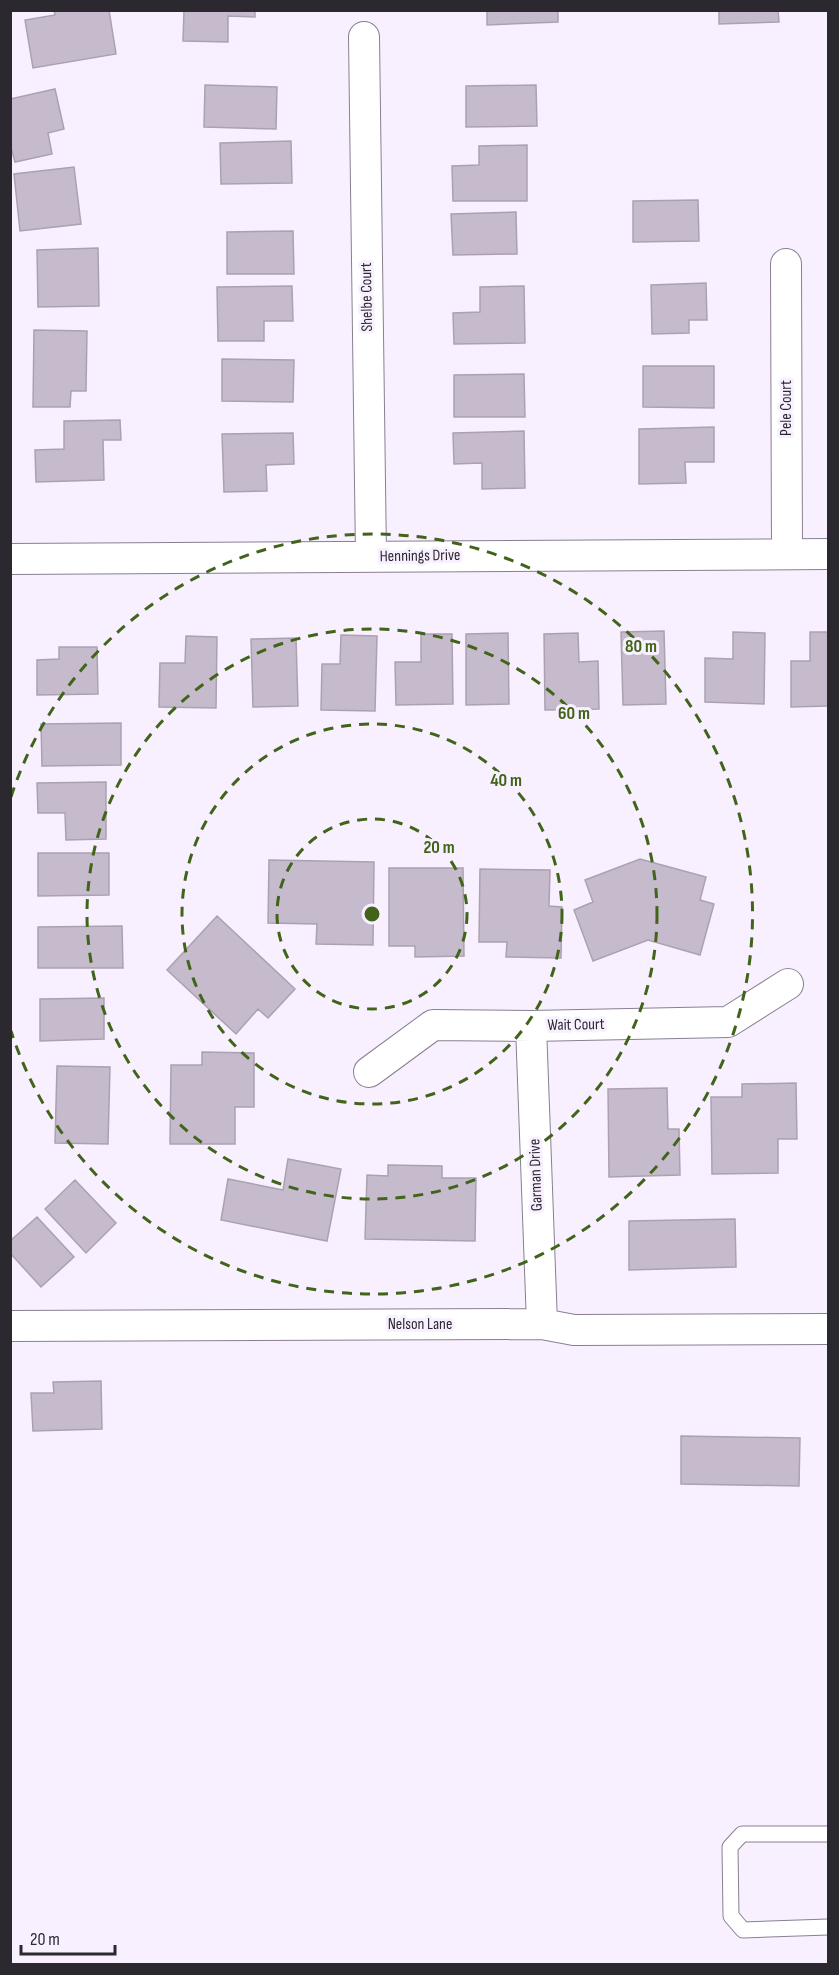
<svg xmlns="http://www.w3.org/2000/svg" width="839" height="1975" font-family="'Sofia Sans Condensed',sans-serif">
<rect width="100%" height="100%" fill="#f8f0ff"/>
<path fill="#c5bbcc" stroke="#aba1b2" stroke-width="1.5" d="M 54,10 L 109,10 L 116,54 L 33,68 L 25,20 L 55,15 Z
M 184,10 L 255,10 L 255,17 L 228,16 L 228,42 L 183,41 Z
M 487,10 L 558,10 L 558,22 L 487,25 Z
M 719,10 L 778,10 L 779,22 L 719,24 Z
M 205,85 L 277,87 L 276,129 L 204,127 Z
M 536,85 L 537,126 L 466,127 L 466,86 Z
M 55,89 L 64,129 L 48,133 L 52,154 L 15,162 L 10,144 L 10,99 Z
M 291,141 L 292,183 L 221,184 L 220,143 Z
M 527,145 L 527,201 L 453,201 L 452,166 L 479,165 L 479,146 Z
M 74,167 L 81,224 L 20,231 L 14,174 Z
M 698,200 L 699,241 L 633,242 L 633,201 Z
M 516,212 L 517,254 L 453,255 L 451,214 Z
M 293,231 L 294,274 L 227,274 L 227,232 Z
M 98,248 L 99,306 L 38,307 L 37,250 Z
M 706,283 L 707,320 L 689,320 L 689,333 L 652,334 L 651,285 Z
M 292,286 L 293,321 L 264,321 L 264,341 L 218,341 L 217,287 Z
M 524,286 L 525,343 L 454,344 L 453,313 L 480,312 L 480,287 Z
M 34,330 L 87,331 L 86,391 L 71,391 L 70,407 L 33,407 Z
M 222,359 L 294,360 L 293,402 L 222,401 Z
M 643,366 L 714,366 L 714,408 L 643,407 Z
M 524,374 L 525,417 L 454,417 L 454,375 Z
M 120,420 L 121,440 L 103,440 L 104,480 L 36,482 L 35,450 L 64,449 L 64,421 Z
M 714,427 L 714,462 L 685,462 L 686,483 L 639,484 L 639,429 Z
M 524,431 L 525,488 L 482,489 L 482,463 L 454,464 L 453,433 Z
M 293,433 L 294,464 L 266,465 L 267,491 L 224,492 L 222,434 Z
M 664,631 L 666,704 L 623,705 L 621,632 Z
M 733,632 L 765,633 L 764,704 L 705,702 L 705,658 L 733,659 Z
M 810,632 L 828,632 L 828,706 L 791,707 L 791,661 L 810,661 Z
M 508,633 L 509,704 L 466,705 L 466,634 Z
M 578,633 L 579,662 L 598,661 L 599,709 L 545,710 L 544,634 Z
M 421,634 L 452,634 L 453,704 L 396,705 L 395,662 L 421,662 Z
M 341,635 L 377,636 L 375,711 L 321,710 L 322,664 L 340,664 Z
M 186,636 L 217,637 L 216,708 L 159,707 L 160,663 L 185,663 Z
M 296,638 L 298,706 L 253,707 L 251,639 Z
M 59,647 L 97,647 L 98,694 L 37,695 L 37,660 L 59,659 Z
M 121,723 L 121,765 L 42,766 L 41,724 Z
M 106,782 L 106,839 L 66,840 L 65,813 L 38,813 L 37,783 Z
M 38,853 L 109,853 L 109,895 L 38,896 Z
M 640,859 L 706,877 L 700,900 L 714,904 L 700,955 L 648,940 L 593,961 L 574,910 L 593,902 L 585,880 Z
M 269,860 L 374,862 L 373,945 L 316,944 L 317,924 L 268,923 Z
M 389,868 L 463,868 L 464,956 L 415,957 L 415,946 L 389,946 Z
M 480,869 L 550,870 L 549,906 L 562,907 L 561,958 L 506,957 L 507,942 L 479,942 Z
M 217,916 L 295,989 L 268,1018 L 258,1009 L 236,1034 L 167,970 Z
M 122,926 L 123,968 L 38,968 L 38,927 Z
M 104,998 L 104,1039 L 40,1041 L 40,999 Z
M 202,1052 L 254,1053 L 254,1107 L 235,1107 L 235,1144 L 170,1144 L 171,1065 L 202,1065 Z
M 57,1066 L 110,1067 L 108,1144 L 55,1143 Z
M 796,1083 L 797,1139 L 778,1139 L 778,1173 L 712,1174 L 711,1097 L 742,1097 L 742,1084 Z
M 667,1088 L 668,1129 L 679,1129 L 680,1175 L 609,1177 L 608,1089 Z
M 288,1159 L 341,1169 L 327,1241 L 221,1220 L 228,1179 L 283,1190 Z
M 388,1165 L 442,1166 L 442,1178 L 476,1178 L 475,1241 L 365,1239 L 367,1175 L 388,1176 Z
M 75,1180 L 116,1223 L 86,1253 L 45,1209 Z
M 37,1217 L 74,1257 L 41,1287 L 10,1253 L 10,1241 Z
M 735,1219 L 736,1267 L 629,1270 L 629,1221 Z
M 101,1381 L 102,1429 L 33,1431 L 31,1393 L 54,1393 L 53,1382 Z
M 681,1436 L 800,1438 L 799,1486 L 681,1484 Z"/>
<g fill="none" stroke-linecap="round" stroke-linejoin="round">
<g stroke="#897f90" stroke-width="17">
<path id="service" d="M 828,1834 L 742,1834 L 730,1847 L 731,1916 L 743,1930 L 828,1927"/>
</g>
<g stroke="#897f90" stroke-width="32">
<path id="minor" d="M 364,37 L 371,557
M 786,264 L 787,553
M 10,559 L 828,554
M 531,1026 L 542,1324
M 369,1072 L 433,1025 L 531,1026 L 728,1022 L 788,984
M 10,1326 L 542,1324 L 574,1330 L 828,1329"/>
</g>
<use href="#service" stroke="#fff" stroke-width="15"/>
<use href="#minor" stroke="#fff" stroke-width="30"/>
</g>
<g fill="none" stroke="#42641a" stroke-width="3" stroke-dasharray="10 8">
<circle cx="372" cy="914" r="95"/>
<circle cx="372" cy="914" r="190"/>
<circle cx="372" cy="914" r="285"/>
<path d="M11 797A380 380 0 1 1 11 1031"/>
</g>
<g text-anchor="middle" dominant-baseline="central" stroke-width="6" stroke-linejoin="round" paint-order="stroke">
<g font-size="16" fill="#2c282f" stroke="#f8f0ff">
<text transform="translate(367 297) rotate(-91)">Shelbe Court</text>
<text transform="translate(786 408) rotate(-90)">Pele Court</text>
<text transform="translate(420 556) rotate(-1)">Hennings Drive</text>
<text transform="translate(576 1025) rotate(-1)">Wait Court</text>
<text transform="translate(536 1175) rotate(-92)">Garman Drive</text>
<text x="420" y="1324">Nelson Lane</text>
</g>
</g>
<circle cx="372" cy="914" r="9" fill="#42641a" stroke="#f8f0ff" stroke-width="3"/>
<g font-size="18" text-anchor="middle" font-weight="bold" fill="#42641a" stroke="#f8f0ff" stroke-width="6" stroke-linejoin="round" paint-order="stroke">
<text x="641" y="652">80 m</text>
<text x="574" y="719">60 m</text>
<text x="506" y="786">40 m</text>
<text x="439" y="853">20 m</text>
</g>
<rect width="839" height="1975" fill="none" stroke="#2c282f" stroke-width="24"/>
<path d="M21 1945v9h94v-9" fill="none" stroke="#2c282f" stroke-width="3"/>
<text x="30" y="1945" font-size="18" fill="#2c282f" stroke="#f8f0ff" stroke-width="4.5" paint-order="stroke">20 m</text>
</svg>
